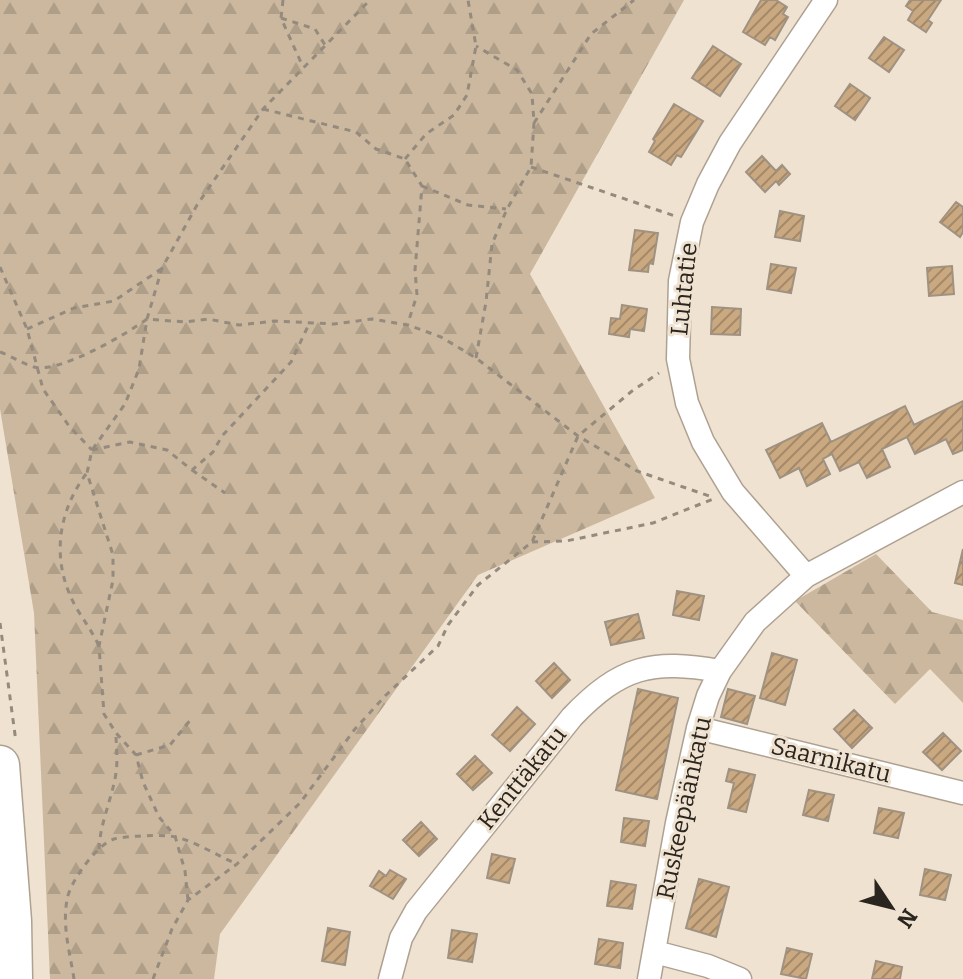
<svg xmlns="http://www.w3.org/2000/svg" width="963" height="979" font-family="Bitter,serif">
<defs>
<pattern id="forest-firs" width="22" height="20" patternUnits="userSpaceOnUse" patternTransform="scale(2)"><rect width="22" height="20" fill="#ccb89f"/><path d="M5 1l3.5 6h-7zM16 11l3.5 6h-7z" fill="#af9e88"/></pattern>
<pattern id="building-hatch" width="6" height="6" patternUnits="userSpaceOnUse" patternTransform="scale(2)"><rect width="6" height="6" fill="#caa981"/><path d="M-1 1l2-2M0 6l6-6M5 7l2-2" fill="none" stroke="#a48969"/></pattern>
</defs>
<rect width="100%" height="100%" fill="#f0e2d0"/>
<path fill="url(#forest-firs)" d="M 0,0 L 684,0 L 530,274 L 655,498 L 478,575 L 220,934 L 214,979 L 50,979 L 34,613 L 0,409 Z
M 876,554 L 932,612 L 963,620 L 963,703 L 930,669 L 895,704 L 795,601 Z"/>
<path fill="url(#building-hatch)" stroke="#9f9282" stroke-width="2" d="M 761,0 L 776,0 L 787,7 L 783,14 L 788,17 L 775,40 L 770,37 L 765,45 L 743,32 Z
M 910,0 L 941,0 L 928,20 L 932,23 L 926,32 L 908,20 L 913,11 L 906,6 Z
M 884,37 L 904,50 L 889,72 L 869,58 Z
M 713,46 L 741,64 L 720,96 L 692,78 Z
M 850,84 L 870,98 L 855,120 L 835,106 Z
M 674,104 L 703,121 L 681,157 L 677,155 L 671,165 L 649,152 L 655,141 L 653,139 Z
M 762,156 L 776,171 L 782,165 L 790,174 L 779,185 L 776,181 L 765,192 L 746,172 Z
M 956,202 L 963,207 L 963,232 L 960,237 L 940,222 Z
M 780,211 L 804,216 L 800,241 L 775,237 Z
M 635,230 L 658,233 L 653,264 L 649,263 L 648,272 L 629,270 Z
M 771,264 L 796,268 L 791,293 L 767,289 Z
M 952,266 L 954,294 L 929,296 L 927,268 Z
M 622,305 L 647,309 L 644,331 L 630,329 L 629,337 L 609,334 L 611,318 L 620,319 Z
M 712,307 L 741,309 L 740,335 L 711,334 Z
M 963,401 L 963,450 L 953,454 L 946,439 L 915,454 L 907,437 L 882,449 L 890,467 L 867,478 L 859,462 L 840,471 L 832,454 L 823,459 L 830,474 L 807,486 L 799,468 L 780,478 L 766,450 L 822,423 L 831,442 L 905,406 L 914,425 Z
M 963,549 L 963,585 L 955,583 Z
M 677,591 L 704,596 L 699,620 L 673,615 Z
M 638,614 L 644,638 L 611,645 L 605,622 Z
M 772,653 L 797,660 L 785,705 L 760,698 Z
M 554,663 L 570,680 L 552,698 L 536,681 Z
M 638,689 L 678,698 L 657,799 L 616,790 Z
M 728,689 L 755,696 L 747,724 L 721,717 Z
M 517,707 L 535,724 L 510,751 L 492,735 Z
M 854,710 L 872,728 L 852,748 L 834,729 Z
M 943,733 L 961,751 L 942,770 L 923,752 Z
M 475,756 L 492,773 L 473,790 L 457,774 Z
M 729,769 L 755,775 L 746,812 L 728,808 L 734,783 L 726,781 Z
M 809,790 L 834,795 L 828,821 L 803,815 Z
M 879,808 L 904,813 L 898,838 L 874,833 Z
M 624,818 L 649,821 L 645,846 L 621,842 Z
M 421,822 L 437,839 L 419,856 L 403,840 Z
M 492,854 L 515,859 L 509,883 L 487,878 Z
M 925,869 L 951,875 L 945,900 L 920,895 Z
M 390,870 L 406,879 L 393,899 L 370,886 L 379,871 L 386,876 Z
M 699,879 L 729,887 L 716,937 L 686,928 Z
M 611,881 L 636,885 L 632,909 L 607,906 Z
M 328,928 L 350,932 L 345,965 L 322,961 Z
M 452,930 L 477,934 L 472,962 L 448,958 Z
M 599,939 L 623,943 L 620,968 L 595,964 Z
M 787,948 L 812,954 L 806,979 L 781,974 Z
M 876,961 L 902,967 L 900,979 L 872,979 Z"/>
<g fill="none" stroke-linecap="round" stroke-linejoin="round">
<g stroke="#aea191" stroke-width="25">
<path id="street" d="M 806,576 L 733,492 L 703,442 L 687,403 L 678,359 L 680,281 L 692,222 L 708,184 L 730,143 L 826,0
M 698,728 L 963,793
M 655,952 L 708,966 L 740,979
M 390,979 L 401,938 L 416,911 L 572,717 C 621,666 652,659 720,671
M 649,979 L 677,823 L 698,728 L 708,696 L 720,671 L 755,622 L 806,576 L 963,492"/>
</g>
<g stroke="#aea191" stroke-width="41">
<path id="highway" d="M 0,765 L 12,921 L 13,979"/>
</g>
<path stroke="#948a7d" stroke-width="3" stroke-dasharray="6 6" stroke-linecap="butt" d="M 283,0 L 281,18 L 303,67
M 281,18 L 315,29 L 325,45
M 263,109 L 356,132 L 376,149 L 405,159 L 422,186 L 415,270 L 417,295 L 408,323
M 534,123 L 591,34 L 634,0
M 405,159 L 426,134 L 454,115 L 467,95 L 476,46 L 468,0
M 531,167 L 675,216
M 422,186 L 468,205 L 506,209
M 0,267 L 27,329 L 43,389 L 69,426 L 92,450
M 27,329 L 74,308 L 114,301 L 161,269
M 0,352 C 11,356 23,364 34,367 C 58,374 127,334 147,319 L 185,322 L 208,319 L 239,325 L 275,321 L 334,324 L 372,319 L 408,325 L 441,337 L 476,358 L 578,436 L 637,471 L 712,497
M 476,358 L 486,302 L 492,244 L 507,209 L 531,167 L 534,123 L 532,94 L 517,70 L 476,46
M 92,450 L 130,442 L 167,450 L 192,470 L 213,452 L 222,436 L 291,362 L 309,324
M 192,470 L 225,493
M 86,474 C 56,515 51,564 77,609 C 85,622 93,633 99,646
M 532,542 L 566,541 L 653,523 L 713,499
M 0,623 L 16,742
M 136,755 L 170,745 L 192,718
M 99,849 C 100,823 112,799 116,773 C 118,760 116,746 116,733
M 188,900 L 185,871 L 175,836 L 159,817 L 143,782 L 136,755 L 116,733 L 104,714 L 99,646 L 113,580 L 113,555 L 87,473 L 92,450 L 125,404 L 139,369 L 147,319 L 162,268 L 197,205 L 263,109 L 370,0
M 74,979 C 70,953 62,926 67,900 C 69,883 97,844 114,839 C 125,836 165,834 176,837 C 196,842 218,856 237,864
M 153,979 L 172,929 L 188,900 L 237,864 L 300,803 L 355,729 L 386,695 L 438,646 L 448,625 L 478,585 L 532,542 L 578,436 L 632,391 L 659,373"/>
<use href="#street" stroke="#fff" stroke-width="22"/>
<use href="#highway" stroke="#fff" stroke-width="38"/>
</g>
<g text-anchor="middle" dominant-baseline="central" stroke-width="6" stroke-linejoin="round" paint-order="stroke">
<g font-size="24" fill="#2a251e" stroke="#f0e2d0">
<text transform="translate(684 289) rotate(-84)">Luhtatie</text>
<text transform="translate(831 760) rotate(14)">Saarnikatu</text>
<text transform="translate(522 778) rotate(-51)">Kenttäkatu</text>
<text transform="translate(684 808) rotate(-78)">Ruskeepäänkatu</text>
</g>
</g>
<g transform="translate(891 907) rotate(125)" stroke="#f0e2d0" stroke-width="6" paint-order="stroke">
<path d="M0-6L14 30L0 20L-14 30Z" fill="#2a251e"/>
<text y="-12" font-size="22" font-weight="bold" text-anchor="middle" fill="#2a251e">N</text>
</g>
</svg>
